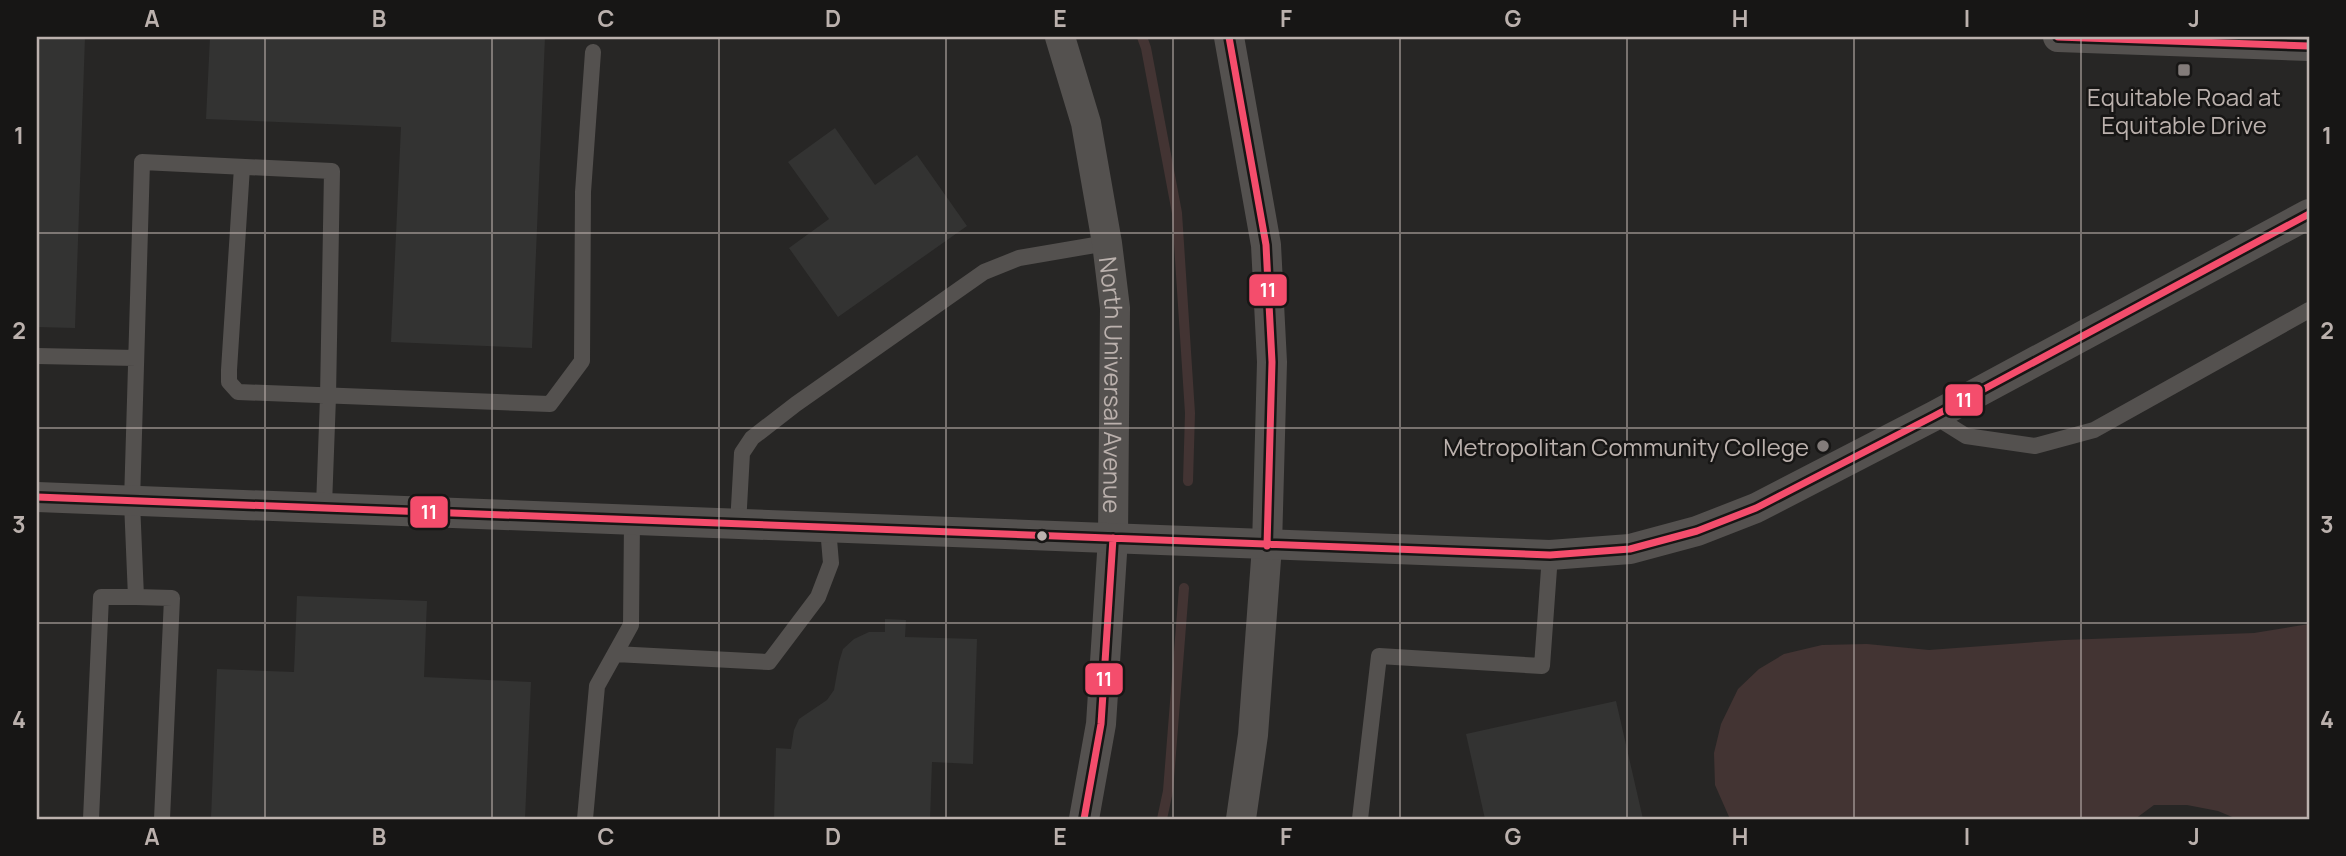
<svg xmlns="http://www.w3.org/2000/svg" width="2346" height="856" font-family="Manrope,sans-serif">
<rect width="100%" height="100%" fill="#1b1b1b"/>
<path fill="#272625" d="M 37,37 L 2309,37 L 2309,819 L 37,819 Z"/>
<path fill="#433433" d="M 2309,624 L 2309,819 L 2237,819 L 2218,811 L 2187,805 L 2154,805 L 2135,819 L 1730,819 L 1715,785 L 1714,753 L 1721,724 L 1738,689 L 1759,669 L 1784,654 L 1822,645 L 1867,644 L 1929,650 L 2064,640 L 2254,633 Z"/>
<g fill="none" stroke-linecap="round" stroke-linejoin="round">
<path stroke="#433433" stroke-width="10" d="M 1142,37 L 1146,48 L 1177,213 L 1190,413 L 1188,481
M 1162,819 L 1168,791 L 1184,588"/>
</g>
<path fill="#333332" d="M 37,37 L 85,37 L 75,328 L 37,327 Z
M 210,37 L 545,37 L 532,348 L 391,342 L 401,127 L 206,119 Z
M 835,128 L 875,185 L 917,155 L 967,226 L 838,317 L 789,248 L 829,219 L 788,162 Z
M 297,596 L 427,601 L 424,677 L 531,682 L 525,819 L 211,819 L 217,669 L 294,672 Z
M 885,619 L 906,620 L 905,637 L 977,639 L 973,764 L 932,762 L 930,819 L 774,819 L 776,748 L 791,749 L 794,730 L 799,719 L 827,700 L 834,690 L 839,662 L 843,649 L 854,639 L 869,632 L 885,632 Z
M 1616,701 L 1643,819 L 1485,819 L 1466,734 Z"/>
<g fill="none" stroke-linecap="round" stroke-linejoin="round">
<path stroke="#54514f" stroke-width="16" d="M 242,167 L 229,370 L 229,382 L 238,392 L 550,404 L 582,361 L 583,192 L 593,52
M 37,356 L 136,358
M 1934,416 L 1966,436 L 2035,446 L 2094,430 L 2309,310
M 738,525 L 742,453 L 752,438 L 796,404 L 984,272 L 1019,258 L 1107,243
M 136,597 L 172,598 L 162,819
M 615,654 L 769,662 L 818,597 L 831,563 L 828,528
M 91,819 L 101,597 L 136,597 L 132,502 L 142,162 L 332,171 L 328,397 L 324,506
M 585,819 L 597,686 L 631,625 L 632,521
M 1360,819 L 1379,656 L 1542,666 L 1550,555"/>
<g stroke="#54514f" stroke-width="30">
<path id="s1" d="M 1060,37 L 1086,123 L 1107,243 L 1115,308 L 1113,538 L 1101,724 L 1084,819"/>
<path d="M 1229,37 L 1266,245 L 1272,362 L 1267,546 L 1253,735 L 1241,819"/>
<path d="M 2058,37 L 2309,46"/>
<path d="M 37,497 L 1550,555 L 1630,549 L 1697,531 L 1756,508 L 1934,416 L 2309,214"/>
</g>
<g stroke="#171615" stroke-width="12">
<path id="bus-1" d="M 1229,37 L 1266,245 L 1272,362 L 1267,546
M 2058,37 L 2309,46
M 37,497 L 1550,555 L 1630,549 L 1697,531 L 1756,508 L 1934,416 L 2309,214
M 1084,819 L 1101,724 L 1113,538"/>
</g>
<use href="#bus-1" stroke="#f44d6c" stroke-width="7"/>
</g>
<path fill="none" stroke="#bbb1ad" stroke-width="2" stroke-opacity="0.55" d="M 265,37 L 265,819M 492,37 L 492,819M 719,37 L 719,819M 946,37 L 946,819M 1173,37 L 1173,819M 1400,37 L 1400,819M 1627,37 L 1627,819M 1854,37 L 1854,819M 2081,37 L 2081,819M 37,233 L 2309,233M 37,428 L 2309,428M 37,623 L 2309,623"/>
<g fill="#837c7a" stroke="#171615" stroke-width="2.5">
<rect x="2177" y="63" width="14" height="14" rx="3.5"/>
<circle cx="1823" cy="446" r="7"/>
</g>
<circle fill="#bbb1ad" stroke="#171615" stroke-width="2.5" cx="1042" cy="536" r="6"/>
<g text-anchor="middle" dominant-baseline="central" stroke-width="5" stroke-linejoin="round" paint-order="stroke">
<g font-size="24" fill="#bbb1ad" stroke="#171615">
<text x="2184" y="96">Equitable Road at<tspan x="2184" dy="28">Equitable Drive</tspan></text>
<text x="1809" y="446" text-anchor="end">Metropolitan Community College</text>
</g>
<g font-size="24" fill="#bbb1ad" stroke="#171615">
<text stroke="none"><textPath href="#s1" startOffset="354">North Universal Avenue</textPath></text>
</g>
</g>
<g stroke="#171615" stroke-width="2.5">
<rect x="1248" y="273" width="40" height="34" rx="7" fill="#f44d6c"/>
<rect x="1944" y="383" width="40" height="34" rx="7" fill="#f44d6c"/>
<rect x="409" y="495" width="40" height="34" rx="7" fill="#f44d6c"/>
<rect x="1084" y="662" width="40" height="34" rx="7" fill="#f44d6c"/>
</g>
<g font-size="19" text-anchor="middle" font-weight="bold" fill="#fff">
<text x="1268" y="297">11</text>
<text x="1964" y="407">11</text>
<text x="429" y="519">11</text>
<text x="1104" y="686">11</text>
</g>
<rect width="2346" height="856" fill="none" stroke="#171615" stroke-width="77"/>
<rect x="38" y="38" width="2270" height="780" fill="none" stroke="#bbb1ad" stroke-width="2.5"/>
<g font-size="23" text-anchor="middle" font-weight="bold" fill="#bbb1ad">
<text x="152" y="27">A</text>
<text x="379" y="27">B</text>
<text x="606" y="27">C</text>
<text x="833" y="27">D</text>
<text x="1060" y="27">E</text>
<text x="1286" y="27">F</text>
<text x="1513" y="27">G</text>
<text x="1740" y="27">H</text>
<text x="1967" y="27">I</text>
<text x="2194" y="27">J</text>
<text x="19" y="144">1</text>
<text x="2327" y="144">1</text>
<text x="19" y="339">2</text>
<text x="2327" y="339">2</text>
<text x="19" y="533">3</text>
<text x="2327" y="533">3</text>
<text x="19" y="728">4</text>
<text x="2327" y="728">4</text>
<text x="152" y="845">A</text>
<text x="379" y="845">B</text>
<text x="606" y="845">C</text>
<text x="833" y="845">D</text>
<text x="1060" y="845">E</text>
<text x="1286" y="845">F</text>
<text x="1513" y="845">G</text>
<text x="1740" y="845">H</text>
<text x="1967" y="845">I</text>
<text x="2194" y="845">J</text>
</g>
</svg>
